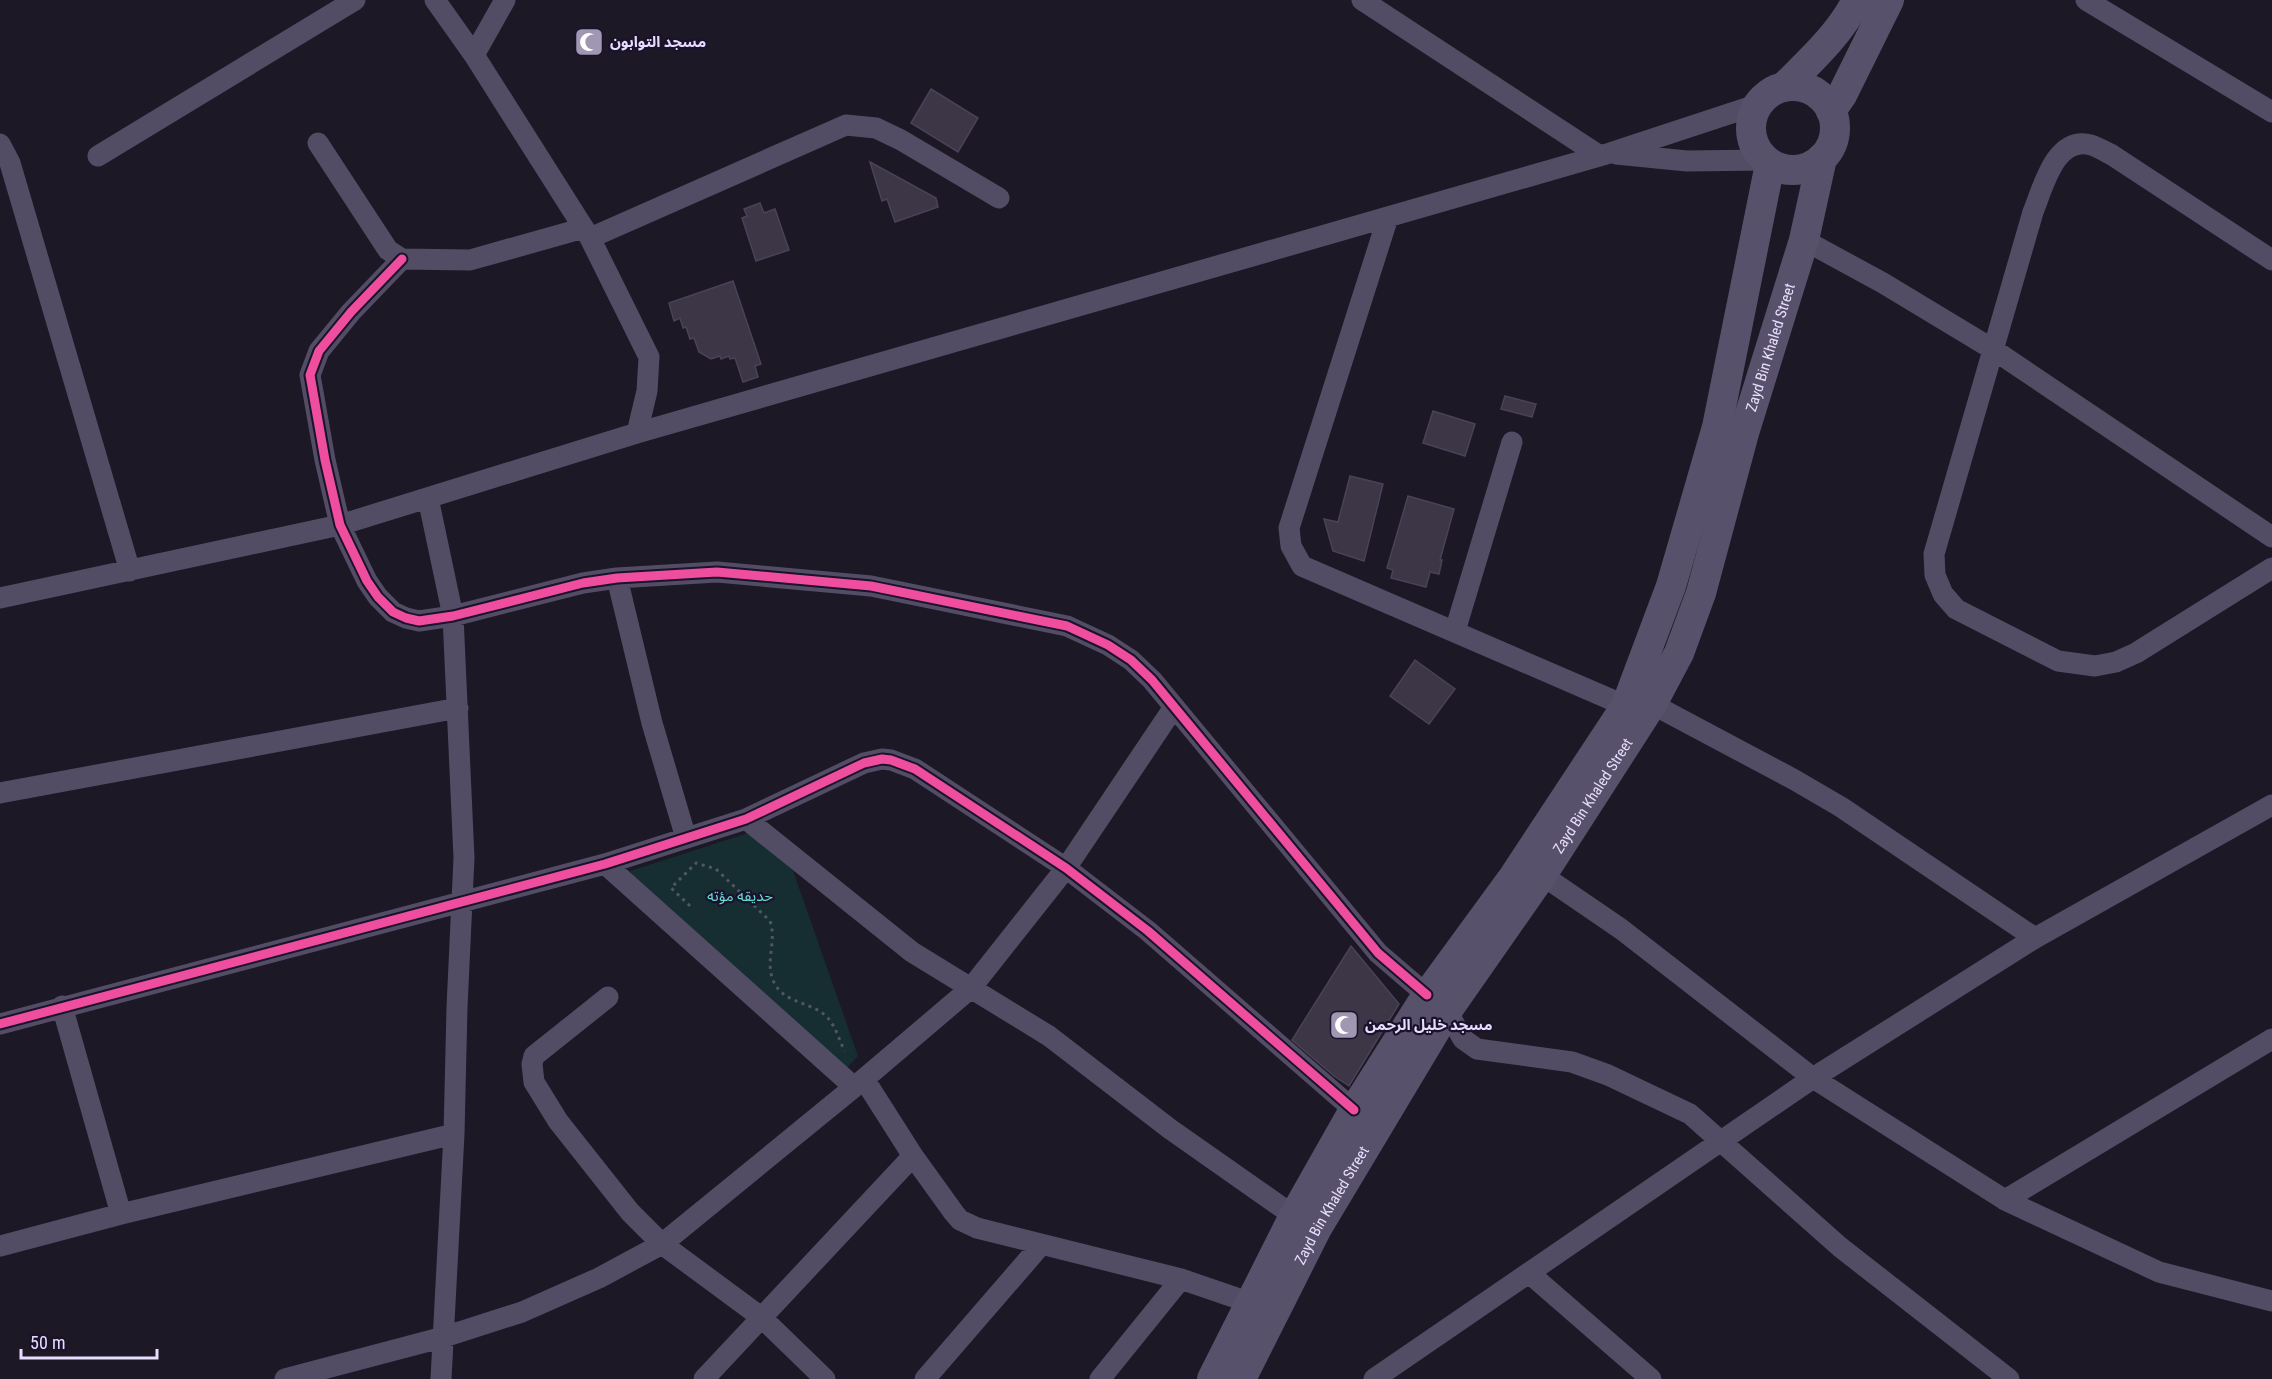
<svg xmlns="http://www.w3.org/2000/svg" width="2272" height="1379" font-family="'Roboto Condensed','Noto Sans Arabic',sans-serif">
<rect width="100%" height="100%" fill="#1c1825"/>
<path fill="#162d32" d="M 748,833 L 790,862 L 858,1056 L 847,1068 L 627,872 Z"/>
<path fill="#3c3646" stroke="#4a4358" stroke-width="1.5" d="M 931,89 L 978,118 L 958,152 L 911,123 Z
M 870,162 L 936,198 L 938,207 L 895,222 L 887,199 L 882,201 Z
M 760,203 L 764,213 L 775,209 L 789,250 L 756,261 L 742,218 L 747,216 L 744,209 Z
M 733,281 L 761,364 L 755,366 L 758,377 L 743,382 L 735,358 L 730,359 L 729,356 L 721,359 L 720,356 L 711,359 L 699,352 L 694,338 L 690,339 L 686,327 L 683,328 L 680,318 L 674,321 L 669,303 Z
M 1505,396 L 1536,404 L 1532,417 L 1501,409 Z
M 1433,411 L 1475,424 L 1465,456 L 1423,443 Z
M 1350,476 L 1383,484 L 1364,561 L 1333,551 L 1324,519 L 1338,522 Z
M 1408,496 L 1454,509 L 1440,560 L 1442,560 L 1439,574 L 1430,572 L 1426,587 L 1391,578 L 1393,570 L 1387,568 Z
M 1415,660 L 1455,689 L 1429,724 L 1390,696 Z
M 1351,946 L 1399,1004 L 1349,1086 L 1334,1076 L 1292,1040 Z"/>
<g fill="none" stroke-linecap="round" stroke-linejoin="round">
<path stroke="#4f5666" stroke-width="3" stroke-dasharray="3 4.5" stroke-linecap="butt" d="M 690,906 L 671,888 L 696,863 L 716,869 L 770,921 C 777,941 765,961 773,980 C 782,1003 808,1001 825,1015 C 836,1025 838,1039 845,1051"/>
<path stroke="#524d65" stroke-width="21" d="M 435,0 L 474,55 L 505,0
M 1362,0 L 1600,156
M 2086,0 L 2272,112
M 318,143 L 388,250 L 402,259 L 470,260 L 584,228
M 0,144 L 10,163 L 130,571
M 1616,154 L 1687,161 L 1765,160
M 98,156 L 355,0
M 1388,217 L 1289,528 L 1291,546 L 1302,566 L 1626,706
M 590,238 L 846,125 L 876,128 L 901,140 L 999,198
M 1804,240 L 1883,283 L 1994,350 L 2272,537
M 402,259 L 351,312 L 319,351 L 310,375 L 325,460 L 340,525 L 367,581 L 378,597 L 393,612 L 406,618 L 419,621 L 453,616 L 583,583 L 617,578 L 717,572 L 871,586 L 1067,626 L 1108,645 L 1131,660 L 1152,680 L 1378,953 L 1427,995
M 2272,260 L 2112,155 C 2106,152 2098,147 2091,145 C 2055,135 2043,188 2033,212 L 1934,554 L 1935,575 L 1943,594 L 1956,609 L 2058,661 L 2095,666 L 2116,662 L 2136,653 L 2272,568
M 637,433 L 1610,153 L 1759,104
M 428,498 L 453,616 L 464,858 L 457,1007 L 454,1134 L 441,1379
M 617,578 L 652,723 L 686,838
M 0,598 L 340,525 L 637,433 L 647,391 L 649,357 L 590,238 L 474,55
M 1455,631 L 1512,442
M 1652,704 L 1793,779 L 1841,807 L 2035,938
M 0,793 L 458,708
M 746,819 L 912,952 L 1049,1036 L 1170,1129 L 1294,1216
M 605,864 L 854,1087
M 1542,875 L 1621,929 L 1813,1078 L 2005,1200 L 2159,1272 L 2272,1301
M 608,997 L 534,1056 L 532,1064 L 534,1082 L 558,1121 L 630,1212 L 662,1244 L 761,1317 L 825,1379
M 62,1006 L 121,1214
M 1447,1011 L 1463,1039 L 1477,1049 L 1572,1062 L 1608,1075 L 1690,1114 L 1840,1247 L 2009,1379
M 0,1024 L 605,864 L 746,819 L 864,763 L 882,759 L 891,760 L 915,769 L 1066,868 L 1148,931 L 1354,1110
M 864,1079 L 913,1156 L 954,1213 L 960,1220 L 977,1228 L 1181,1279 L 1251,1303
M 2005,1200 L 2272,1039
M 0,1246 L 121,1214 L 454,1134
M 1529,1273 L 1651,1379
M 285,1379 L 444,1337 L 522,1312 L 599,1278 L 662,1244 L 864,1079 L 971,988 L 1066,868 L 1174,707
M 704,1379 L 913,1156
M 925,1379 L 1041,1245
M 1100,1379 L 1181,1279
M 1374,1379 L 1813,1078 L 2035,938 L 2272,805"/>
<g stroke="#58516b" stroke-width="30">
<circle cx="1793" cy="128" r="42"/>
<path d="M 1784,87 C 1810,61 1840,34 1857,0"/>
<path d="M 1831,111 L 1842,95 L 1889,0"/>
<path d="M 1212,1379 L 1294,1216 L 1354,1110 L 1427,995 L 1514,876 L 1626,706 L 1671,586 L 1717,427 L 1770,164"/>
<path id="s1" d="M 1241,1379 L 1317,1228 L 1447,1011 L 1542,875 L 1652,704 L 1679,653 L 1701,593 L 1744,433 L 1804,240 L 1822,158"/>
</g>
<g stroke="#1b122b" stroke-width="13">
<path id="cycleway" d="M 402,259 L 351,312 L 319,351 L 310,375 L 325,460 L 340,525 L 367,581 L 378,597 L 393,612 L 406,618 L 419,621 L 453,616 L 583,583 L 617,578 L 717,572 L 871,586 L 1067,626 L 1108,645 L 1131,660 L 1152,680 L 1378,953 L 1427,995
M 0,1024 L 605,864 L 746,819 L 864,763 L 882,759 L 891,760 L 915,769 L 1066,868 L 1148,931 L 1354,1110"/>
</g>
<use href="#cycleway" stroke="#ef4d9e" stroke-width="9"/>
</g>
<defs>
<g id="mosque-square" transform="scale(1.5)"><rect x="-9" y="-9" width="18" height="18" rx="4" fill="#a098b2" stroke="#1b122b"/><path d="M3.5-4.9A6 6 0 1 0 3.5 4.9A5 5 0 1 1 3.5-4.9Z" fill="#fff"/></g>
</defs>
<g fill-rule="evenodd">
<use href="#mosque-square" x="589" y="42"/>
<use href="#mosque-square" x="1344" y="1025"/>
</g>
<g text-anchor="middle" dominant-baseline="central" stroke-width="4.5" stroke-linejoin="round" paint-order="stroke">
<g font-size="15" font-weight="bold" fill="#e7ddfe" stroke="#1b122b" text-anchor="start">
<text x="610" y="42">مسجد التوابون</text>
<text x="1365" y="1025">مسجد خليل الرحمن</text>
</g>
<g font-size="15" fill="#e7ddfe" stroke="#1b122b">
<text stroke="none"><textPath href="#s1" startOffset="1168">Zayd Bin Khaled Street</textPath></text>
<text stroke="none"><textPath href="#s1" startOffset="682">Zayd Bin Khaled Street</textPath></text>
<text stroke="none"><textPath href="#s1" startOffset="196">Zayd Bin Khaled Street</textPath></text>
</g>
<g font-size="15" fill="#6adcd6" stroke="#1b122b">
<text x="740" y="896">حديقه مؤته</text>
</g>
</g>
<path d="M21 1349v9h136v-9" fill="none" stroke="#e7ddfe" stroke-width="3"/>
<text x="30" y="1349" font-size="18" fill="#e7ddfe" stroke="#1b122b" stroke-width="4.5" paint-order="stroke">50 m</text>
</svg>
